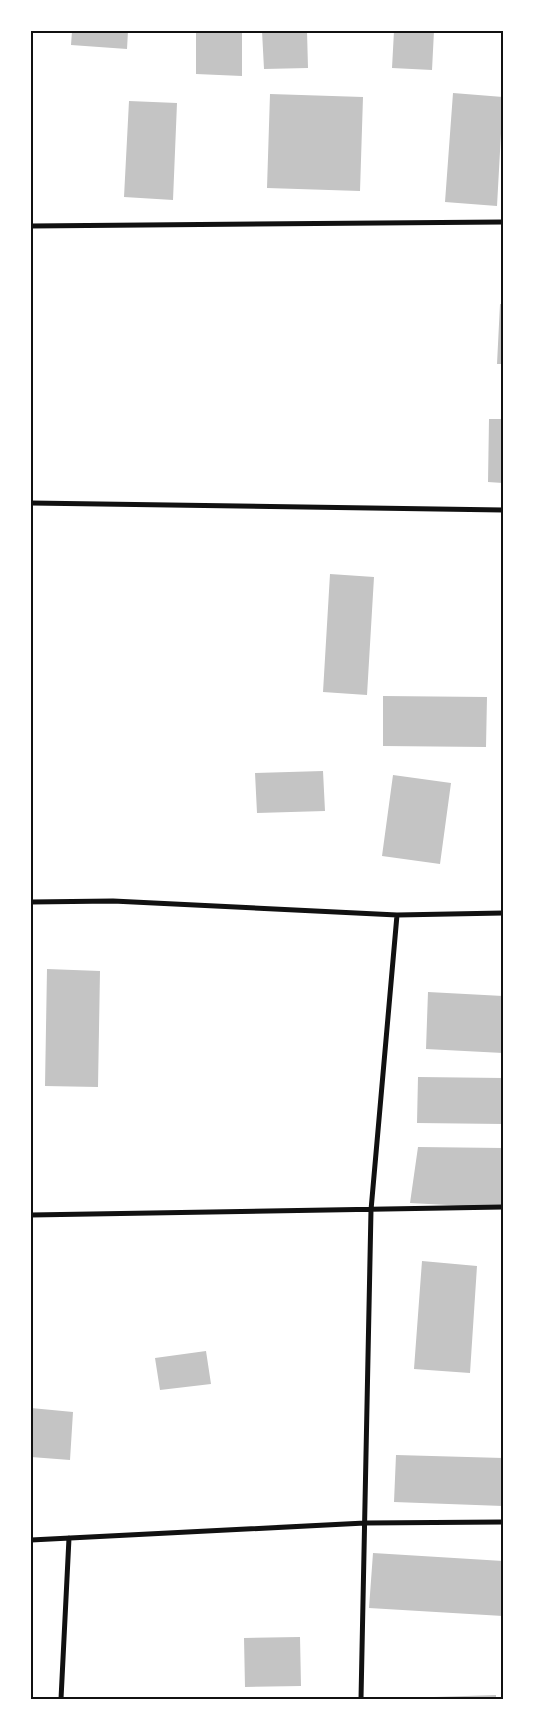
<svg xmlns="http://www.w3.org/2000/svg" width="534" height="1730" font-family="'PT Serif',serif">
<rect width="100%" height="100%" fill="#fff"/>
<path fill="#c4c4c4" d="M 72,31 L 128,31 L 127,49 L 71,45 Z
M 196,31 L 242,31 L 242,76 L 196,74 Z
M 262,31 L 307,31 L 308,68 L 264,69 Z
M 394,31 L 434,31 L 432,70 L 392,68 Z
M 453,93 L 503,97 L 497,206 L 445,202 Z
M 270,94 L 363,97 L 360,191 L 267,188 Z
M 129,101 L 177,103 L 173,200 L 124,197 Z
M 500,304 L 503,304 L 503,364 L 497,364 Z
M 489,419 L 503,419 L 503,483 L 488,482 Z
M 330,574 L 374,577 L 367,695 L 323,692 Z
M 383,696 L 487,697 L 486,747 L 383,746 Z
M 323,771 L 325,811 L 257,813 L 255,773 Z
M 393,775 L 451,783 L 440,864 L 382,856 Z
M 47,969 L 100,971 L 98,1087 L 45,1086 Z
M 428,992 L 503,996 L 503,1053 L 426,1049 Z
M 418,1077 L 503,1078 L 503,1124 L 417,1123 Z
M 418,1147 L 503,1148 L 503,1208 L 410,1203 Z
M 422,1261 L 477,1266 L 470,1373 L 414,1369 Z
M 206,1351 L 211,1384 L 160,1390 L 155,1358 Z
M 31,1408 L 73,1412 L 70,1460 L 31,1457 Z
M 396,1455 L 503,1458 L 503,1506 L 394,1502 Z
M 373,1553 L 503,1561 L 503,1616 L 369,1608 Z
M 300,1637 L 301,1686 L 245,1687 L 244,1638 Z
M 496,1695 L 496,1699 L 434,1699 L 434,1697 Z"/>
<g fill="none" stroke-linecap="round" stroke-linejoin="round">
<path stroke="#111" stroke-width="5" d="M 31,226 L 503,222
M 31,503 L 503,510
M 31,902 L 113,901 L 397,915 L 503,913
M 31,1215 L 503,1207
M 31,1540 L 365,1523 L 503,1522
M 61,1699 L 69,1538
M 361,1699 L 371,1210 L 397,915"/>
</g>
<rect width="534" height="1730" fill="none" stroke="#ffffff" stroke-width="65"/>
<rect x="32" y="32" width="470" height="1666" fill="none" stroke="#111" stroke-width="2"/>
</svg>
